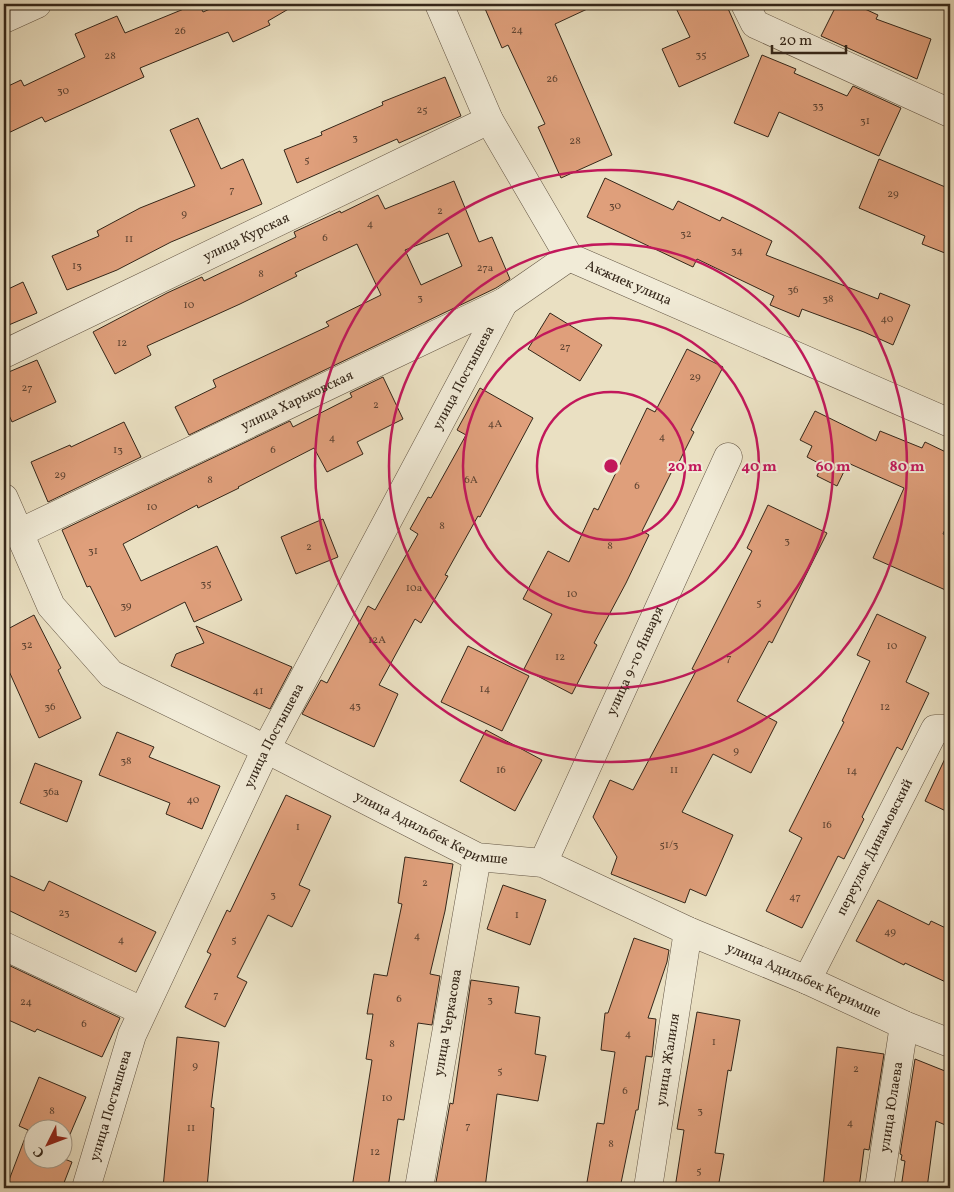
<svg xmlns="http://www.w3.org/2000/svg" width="954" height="1192" font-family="Vollkorn,serif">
<rect width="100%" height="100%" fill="#eae0c2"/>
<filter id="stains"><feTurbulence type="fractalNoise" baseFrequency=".004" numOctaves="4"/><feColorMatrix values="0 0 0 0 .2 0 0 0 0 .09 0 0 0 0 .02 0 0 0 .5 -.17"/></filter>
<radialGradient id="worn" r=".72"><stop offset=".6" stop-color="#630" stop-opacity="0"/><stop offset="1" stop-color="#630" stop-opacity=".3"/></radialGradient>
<path fill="#df9f7b" stroke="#342619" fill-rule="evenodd" d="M 196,4 L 199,4 L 203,12 L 222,4 L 297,4 L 268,21 L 270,25 L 233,42 L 228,32 L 140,68 L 144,77 L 45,122 L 42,117 L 4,135 L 4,88 L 21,80 L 24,86 L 85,57 L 75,34 L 117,16 L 125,33 Z
M 483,4 L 598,4 L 555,24 L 612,155 L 561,178 L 538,127 L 545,124 L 508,45 L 502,48 Z
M 674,4 L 726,4 L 749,56 L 679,87 L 662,49 L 690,37 Z
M 837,4 L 854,4 L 878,15 L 876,19 L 931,39 L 917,79 L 821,36 Z
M 762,55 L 796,69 L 794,73 L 847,96 L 853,86 L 901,108 L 879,156 L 779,112 L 768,137 L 734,123 Z
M 445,77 L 461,116 L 399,143 L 397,139 L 297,183 L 284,150 L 322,135 L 321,132 L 383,105 L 382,102 Z
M 198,118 L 221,169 L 243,159 L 262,204 L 171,242 L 117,270 L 67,290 L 52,256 L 99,236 L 97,231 L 140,208 L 195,186 L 170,130 Z
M 879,159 L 950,189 L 950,255 L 922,244 L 925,236 L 859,208 Z
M 605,178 L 673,210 L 678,201 L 720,221 L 722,217 L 772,241 L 766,255 L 878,299 L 880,293 L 910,305 L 893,345 L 864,332 L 802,309 L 799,317 L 770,305 L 774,296 L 697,259 L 693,267 L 587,217 Z
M 454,181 L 479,242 L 492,237 L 510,279 L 496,288 L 189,435 L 175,407 L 216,387 L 213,380 L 329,326 L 326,322 L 381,295 L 357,244 L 295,273 L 297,276 L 240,304 L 147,346 L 151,355 L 115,374 L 93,332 L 167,293 L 202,277 L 204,281 L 296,237 L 294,232 L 340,211 L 341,213 L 378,195 L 385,209 ZM 448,233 L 462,266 L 421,285 L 405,250 Z
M 23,282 L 37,313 L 4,327 L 4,291 Z
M 550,313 L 602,345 L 580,381 L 528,349 Z
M 687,349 L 723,367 L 691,430 L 694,432 L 677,466 L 675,465 L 642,531 L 649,535 L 626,583 L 594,643 L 597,645 L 572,694 L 524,669 L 552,614 L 523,599 L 548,551 L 569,562 L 594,508 L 598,510 L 647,408 L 655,412 Z
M 37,360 L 56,402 L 12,422 L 4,404 L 4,374 Z
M 383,377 L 403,419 L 357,442 L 363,454 L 327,472 L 314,448 L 238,487 L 239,488 L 198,508 L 197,505 L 123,544 L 141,581 L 217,546 L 242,600 L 194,622 L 185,602 L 115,637 L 90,586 L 87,587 L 62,530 L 290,421 L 293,427 L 352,397 L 350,393 Z
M 480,388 L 533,418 L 480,517 L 478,516 L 445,575 L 448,576 L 421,623 L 415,619 L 379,685 L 398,694 L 374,747 L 302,714 L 321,680 L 327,683 L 368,606 L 375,610 L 418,534 L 410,529 L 428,497 L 431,498 L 466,435 L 457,430 Z
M 815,411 L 876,441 L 880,431 L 922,448 L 925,442 L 950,454 L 950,518 L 943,534 L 950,537 L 950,592 L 873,558 L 904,488 L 848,463 L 837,486 L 817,476 L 822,465 L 807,457 L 812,446 L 800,440 Z
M 124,422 L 141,457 L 48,502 L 31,462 L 70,445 L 71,447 Z
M 768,505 L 827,533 L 772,643 L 769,641 L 737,701 L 777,722 L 751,773 L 713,754 L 682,812 L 733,835 L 706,896 L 690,889 L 685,903 L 611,874 L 617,857 L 593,817 L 610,780 L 633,790 L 696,671 L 692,669 L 752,551 L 747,548 Z
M 323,519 L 338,557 L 296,574 L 281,537 Z
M 877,614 L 926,637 L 906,682 L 929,693 L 902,750 L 897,747 L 862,817 L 864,819 L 844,859 L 838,856 L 802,928 L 766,911 L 802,838 L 789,831 L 844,722 L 842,721 L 870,661 L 857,655 Z
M 34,615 L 61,668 L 58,670 L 81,718 L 39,738 L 4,660 L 4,631 Z
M 196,626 L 292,667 L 270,709 L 171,666 L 176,654 L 204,643 Z
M 468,646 L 529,676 L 502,731 L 441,702 Z
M 486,730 L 542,760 L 515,811 L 460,781 Z
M 117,732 L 154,747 L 149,757 L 220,786 L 202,829 L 166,814 L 170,803 L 99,775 Z
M 950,748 L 950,813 L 925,801 Z
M 35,763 L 82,781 L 67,822 L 20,803 Z
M 286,795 L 331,816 L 299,885 L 310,890 L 292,927 L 268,915 L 237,977 L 247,982 L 225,1027 L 185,1007 L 211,954 L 207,952 L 227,910 L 230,912 Z
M 405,857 L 453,864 L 445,911 L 430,974 L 440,976 L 432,1025 L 418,1023 L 404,1120 L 398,1119 L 388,1188 L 352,1188 L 372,1060 L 366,1059 L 373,1014 L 367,1014 L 374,974 L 387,976 L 402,904 L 398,903 Z
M 4,873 L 44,891 L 49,881 L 156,932 L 136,972 L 4,908 Z
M 503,885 L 546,900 L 530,945 L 487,929 Z
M 878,900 L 929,925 L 931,921 L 950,930 L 950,984 L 905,963 L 904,965 L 856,941 Z
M 634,938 L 669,950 L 667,962 L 648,1018 L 656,1019 L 652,1057 L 646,1056 L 638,1110 L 636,1110 L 620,1188 L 586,1188 L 597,1123 L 604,1124 L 615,1052 L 601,1050 L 605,1013 L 608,1013 Z
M 4,963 L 120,1018 L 102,1057 L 37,1029 L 35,1032 L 4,1018 Z
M 471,980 L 519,987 L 515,1013 L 540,1017 L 535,1054 L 546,1056 L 538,1101 L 497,1094 L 485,1188 L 435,1188 L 450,1103 L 453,1104 Z
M 697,1012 L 740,1020 L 731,1071 L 728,1070 L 715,1153 L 724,1154 L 718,1188 L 675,1188 L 684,1130 L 677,1129 Z
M 177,1037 L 219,1042 L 211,1107 L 214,1108 L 207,1188 L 163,1188 Z
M 837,1047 L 884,1054 L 869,1150 L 864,1149 L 859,1188 L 823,1188 Z
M 915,1059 L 950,1073 L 950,1127 L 936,1121 L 927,1188 L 901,1188 L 905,1161 L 901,1160 L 902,1155 L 900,1154 Z
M 39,1077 L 86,1097 L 62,1153 L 62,1130 L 32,1130 L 32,1160 L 62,1158 L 72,1162 L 62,1188 L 6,1188 L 28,1130 L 19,1126 Z"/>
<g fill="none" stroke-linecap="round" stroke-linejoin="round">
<g stroke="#625443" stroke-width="29">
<g id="minor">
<path id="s1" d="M 439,4 L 489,120 L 569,257 L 950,423"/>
<path d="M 745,4 L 755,24 L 950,113"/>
<path d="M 4,19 L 37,4"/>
<path id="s2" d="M 4,354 L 489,120"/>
<path id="s3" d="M 4,498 L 51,606 L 111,674 L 266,749 L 477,857 L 543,863 L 688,931 L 807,980 L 904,1025 L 950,1043"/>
<path id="s4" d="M 19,533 L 504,302 L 569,257"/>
<path id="s5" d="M 543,863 L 728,457"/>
<path d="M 4,946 L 142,1011"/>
<path id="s6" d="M 807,980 L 935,729 L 950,729"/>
<path id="s7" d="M 86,1188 L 132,1035 L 266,749 L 504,302"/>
<path id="s8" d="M 419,1188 L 477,857"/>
<path id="s9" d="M 648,1188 L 688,931"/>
<path id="s10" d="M 879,1188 L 904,1025"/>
</g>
</g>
<use href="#minor" stroke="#f1ebd7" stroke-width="28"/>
</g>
<g fill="none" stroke="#c2185b" stroke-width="2.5">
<circle cx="611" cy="466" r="74"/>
<circle cx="611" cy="466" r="148"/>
<circle cx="611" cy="466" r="222"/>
<circle cx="611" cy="466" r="296"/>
</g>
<g text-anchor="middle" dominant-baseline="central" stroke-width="4" stroke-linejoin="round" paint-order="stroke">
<g font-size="11" fill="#5f4432">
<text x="517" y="30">24</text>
<text x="180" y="31">26</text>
<text x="701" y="55">35</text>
<text x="110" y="56">28</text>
<text x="552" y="79">26</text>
<text x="63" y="91">30</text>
<text x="818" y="106">33</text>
<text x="422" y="110">25</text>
<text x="865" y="121">31</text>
<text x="355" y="138">3</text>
<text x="575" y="141">28</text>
<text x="307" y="160">5</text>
<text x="232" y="190">7</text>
<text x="893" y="194">29</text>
<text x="615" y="206">30</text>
<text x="440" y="211">2</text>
<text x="184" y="214">9</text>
<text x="370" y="224">4</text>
<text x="686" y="234">32</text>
<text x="325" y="238">6</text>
<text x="129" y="239">11</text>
<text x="737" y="251">34</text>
<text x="77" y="266">13</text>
<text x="485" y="268">27а</text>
<text x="261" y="274">8</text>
<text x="793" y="290">36</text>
<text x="420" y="298">3</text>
<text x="828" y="299">38</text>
<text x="189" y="305">10</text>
<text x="887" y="319">40</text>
<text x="122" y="343">12</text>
<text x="565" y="347">27</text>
<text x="695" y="377">29</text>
<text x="27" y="388">27</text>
<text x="376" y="405">2</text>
<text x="495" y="424">4А</text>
<text x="662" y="437">4</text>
<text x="332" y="438">4</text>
<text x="118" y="450">13</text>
<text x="273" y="450">6</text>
<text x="60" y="475">29</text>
<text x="210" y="480">8</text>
<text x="471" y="480">6А</text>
<text x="637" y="486">6</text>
<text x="152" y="507">10</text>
<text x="442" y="526">8</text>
<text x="787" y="541">3</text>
<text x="610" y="546">8</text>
<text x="309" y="547">2</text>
<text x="93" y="551">31</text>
<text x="206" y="584">35</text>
<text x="414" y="588">10а</text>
<text x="572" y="594">10</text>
<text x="759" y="603">5</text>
<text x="126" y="606">39</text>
<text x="377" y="640">12А</text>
<text x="27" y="645">32</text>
<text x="892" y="646">10</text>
<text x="560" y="657">12</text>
<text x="729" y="658">7</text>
<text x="485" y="689">14</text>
<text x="258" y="691">41</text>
<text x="355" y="706">43</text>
<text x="50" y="707">36</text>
<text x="885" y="707">12</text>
<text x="736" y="751">9</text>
<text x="126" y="761">38</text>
<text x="501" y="770">16</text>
<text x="674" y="770">11</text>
<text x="852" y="771">14</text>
<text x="51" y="792">36а</text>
<text x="193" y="800">40</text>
<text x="827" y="825">16</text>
<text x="298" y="827">1</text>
<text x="669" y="845">51/3</text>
<text x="425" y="883">2</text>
<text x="273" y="895">3</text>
<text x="795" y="897">47</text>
<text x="64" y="913">23</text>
<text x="517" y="915">1</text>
<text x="890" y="932">49</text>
<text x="417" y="936">4</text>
<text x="121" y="940">4</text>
<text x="234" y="940">5</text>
<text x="216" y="995">7</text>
<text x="399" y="999">6</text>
<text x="490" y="1000">3</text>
<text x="26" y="1002">24</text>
<text x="84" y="1024">6</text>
<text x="628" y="1034">4</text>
<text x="714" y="1042">1</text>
<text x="392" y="1044">8</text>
<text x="195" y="1066">9</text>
<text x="856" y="1069">2</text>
<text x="500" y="1071">5</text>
<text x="625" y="1091">6</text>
<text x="387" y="1098">10</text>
<text x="52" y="1111">8</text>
<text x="700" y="1111">3</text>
<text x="850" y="1123">4</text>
<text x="468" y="1126">7</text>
<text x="191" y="1128">11</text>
<text x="611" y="1144">8</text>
<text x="375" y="1152">12</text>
<text x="699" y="1171">5</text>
</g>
<g font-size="14" fill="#342619" stroke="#f1ebd7">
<text stroke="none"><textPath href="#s2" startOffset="269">улица Курская</textPath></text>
<text stroke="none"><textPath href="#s1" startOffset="350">Акжиек улица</textPath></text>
<text stroke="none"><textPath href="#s7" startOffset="896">улица Постышева</textPath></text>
<text stroke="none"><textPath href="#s4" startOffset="308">улица Харьковская</textPath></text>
<text stroke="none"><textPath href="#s5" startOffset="222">улица 9-го Января</textPath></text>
<text stroke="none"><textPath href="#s7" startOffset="491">улица Постышева</textPath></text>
<text stroke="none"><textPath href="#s3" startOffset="565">улица Адильбек Керимше</textPath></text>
<text stroke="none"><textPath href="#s6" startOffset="149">переулок Динамовский</textPath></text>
<text stroke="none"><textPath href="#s3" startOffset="970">улица Адильбек Керимше</textPath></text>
<text stroke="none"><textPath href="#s8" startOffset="168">улица Черкасова</textPath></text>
<text stroke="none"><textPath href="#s9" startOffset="130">улица Жалиля</textPath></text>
<text stroke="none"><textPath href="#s7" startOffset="86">улица Постышева</textPath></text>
<text stroke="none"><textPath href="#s10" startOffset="82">улица Юлаева</textPath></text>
</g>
</g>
<circle cx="611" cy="466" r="8" fill="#c2185b" stroke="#f1ebd7" stroke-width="2.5"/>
<g font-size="15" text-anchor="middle" font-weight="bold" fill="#c2185b" stroke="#f1ebd7" stroke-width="4" stroke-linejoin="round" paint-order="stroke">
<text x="685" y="471">20 m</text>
<text x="759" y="471">40 m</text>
<text x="833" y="471">60 m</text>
<text x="907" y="471">80 m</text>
</g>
<rect width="954" height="1192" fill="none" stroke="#eae0c2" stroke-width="20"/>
<rect x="5" y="5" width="944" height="1182" fill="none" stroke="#342619" stroke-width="2.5"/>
<rect x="10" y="10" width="934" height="1172" fill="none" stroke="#342619"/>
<g transform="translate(48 1144) rotate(228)"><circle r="24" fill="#f1ebd7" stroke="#a59c8b"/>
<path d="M0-4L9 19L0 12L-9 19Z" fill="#8f2418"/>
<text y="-8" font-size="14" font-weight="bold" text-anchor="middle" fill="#342619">С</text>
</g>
<path d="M772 45v8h74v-8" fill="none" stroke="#342619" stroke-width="2.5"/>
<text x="779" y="45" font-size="15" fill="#342619" stroke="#f1ebd7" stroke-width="4" paint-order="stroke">20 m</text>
<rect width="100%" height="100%" filter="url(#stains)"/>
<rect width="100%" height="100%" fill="url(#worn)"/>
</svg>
